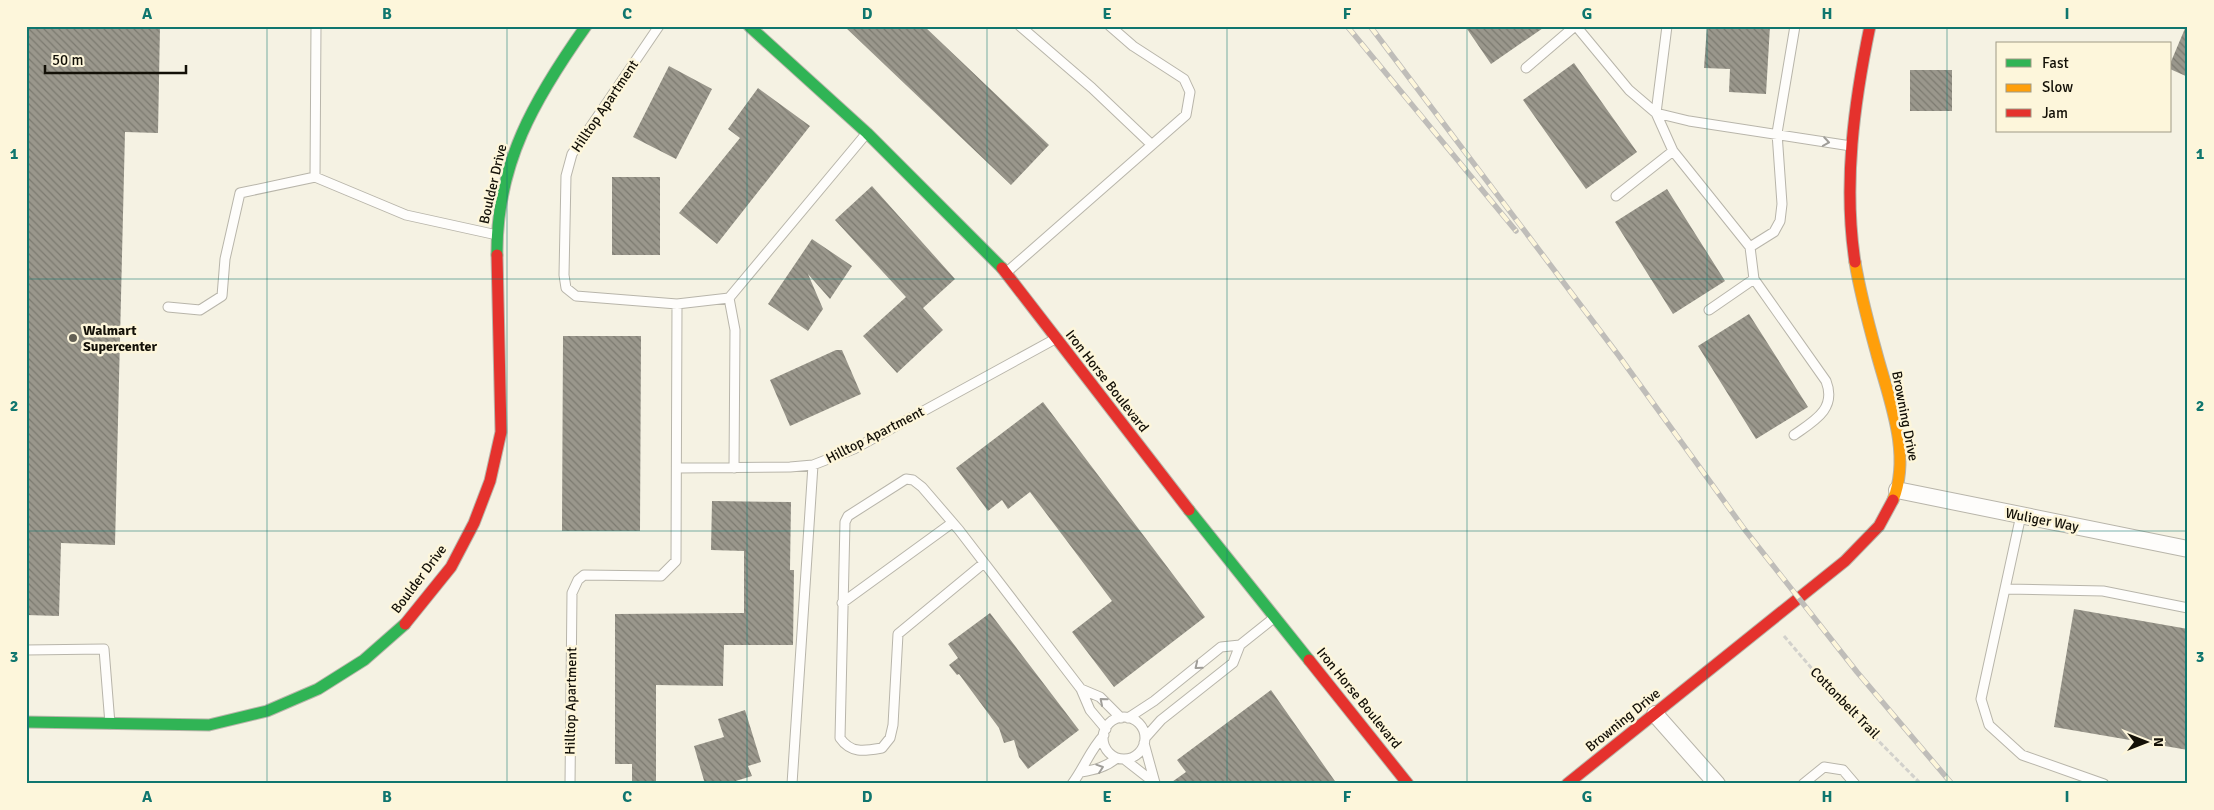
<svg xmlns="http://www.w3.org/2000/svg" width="2214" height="810" font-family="Signika,sans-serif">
<defs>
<pattern id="building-back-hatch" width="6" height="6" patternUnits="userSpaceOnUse" patternTransform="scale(1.25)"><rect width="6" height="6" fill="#9a978c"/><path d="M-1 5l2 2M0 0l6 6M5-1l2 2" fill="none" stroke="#7c7a70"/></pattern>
</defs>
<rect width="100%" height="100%" fill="#f5f2e3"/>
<path fill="url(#building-back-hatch)" d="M 26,26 L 160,26 L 158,133 L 125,132 L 115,545 L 61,543 L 59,616 L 26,615 Z
M 844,26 L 924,26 L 1049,145 L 1011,185 Z
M 1465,26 L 1546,26 L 1491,64 Z
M 1707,26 L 1770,26 L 1766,94 L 1729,92 L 1730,69 L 1704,68 Z
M 2186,26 L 2188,26 L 2188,77 L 2170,69 L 2170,64 Z
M 1574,63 L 1637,152 L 1586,189 L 1523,100 Z
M 669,66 L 712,89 L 676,159 L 633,137 Z
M 1910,70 L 1952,70 L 1952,111 L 1910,111 Z
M 758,88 L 810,126 L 717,244 L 679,213 L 740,138 L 728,129 Z
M 612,177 L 660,177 L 660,255 L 612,255 Z
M 872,186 L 955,279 L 923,308 L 943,330 L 897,373 L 863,336 L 906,297 L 835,220 Z
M 1667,189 L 1725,281 L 1673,314 L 1615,222 Z
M 812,239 L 852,266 L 830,299 L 808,274 L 823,309 L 808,331 L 768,304 Z
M 1749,314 L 1808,407 L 1756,439 L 1698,346 Z
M 563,336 L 641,336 L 640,531 L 562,531 Z
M 836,350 L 842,350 L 861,394 L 790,426 L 770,380 Z
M 1043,402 L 1205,617 L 1114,687 L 1072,632 L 1112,601 L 1030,492 L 1008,509 L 1002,500 L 988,511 L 956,468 Z
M 712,501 L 791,502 L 790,570 L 794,570 L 793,645 L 724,645 L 723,686 L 656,685 L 656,784 L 632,784 L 632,764 L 615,764 L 615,614 L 744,613 L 744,551 L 711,550 Z
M 2074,609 L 2188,629 L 2188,750 L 2054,727 Z
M 990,613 L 1079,730 L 1028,769 L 1019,757 L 1014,740 L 1004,743 L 999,728 L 959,674 L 957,675 L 949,665 L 958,658 L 948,644 Z
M 1271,690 L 1337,784 L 1169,784 L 1186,772 L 1177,760 Z
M 745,710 L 761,762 L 748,766 L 752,776 L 726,784 L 705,784 L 694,746 L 724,737 L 718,719 Z"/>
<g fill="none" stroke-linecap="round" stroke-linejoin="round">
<g stroke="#b8b5aa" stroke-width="11">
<path id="lane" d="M 316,26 L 315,177 L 406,215 L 497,235
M 659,26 L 572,154 L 566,176 L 564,275 L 566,288 L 576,296 L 677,304 L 729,298 L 866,134
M 1020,26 L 1092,88 L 1152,145
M 1576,26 L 1629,90 L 1656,113 L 1689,121 L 1851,146
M 1667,26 L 1656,113 L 1673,151 L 1750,247 L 1754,279 L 1826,381 C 1837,409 1814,421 1794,435
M 1526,68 L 1575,26
M 1616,196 L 1673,151
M 1750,247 L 1774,232 L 1780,221 L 1782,204 L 1777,133 L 1795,26
M 1007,272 L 1186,115 L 1190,92 L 1184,79 L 1133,46 L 1110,26
M 729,298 L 735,330 L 734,468
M 168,307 L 200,310 L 222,296 L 225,259 L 240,193 L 315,177
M 1709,310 L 1754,279
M 678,468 L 790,467 L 813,465 L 854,449 L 1055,339
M 2021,515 L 1981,699 L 1989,725 L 2022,755 L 2104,784
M 984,563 L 898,634 L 893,725 L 890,738 L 882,748 C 865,751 851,754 840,738 L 845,522 L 848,516 L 906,479 L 913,480 L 922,487 L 959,530 L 1081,689 L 1090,710 L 1106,729
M 2006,589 L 2103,591 L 2188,608
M 842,603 L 952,523
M 26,650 L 104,649 L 110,724
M 1081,689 L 1100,697 L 1121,718
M1103 738a21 21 0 1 1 42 0a21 21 0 1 1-42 0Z
M 1128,718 L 1154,701 L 1221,647 L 1240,645
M 1145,738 L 1161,720 L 1233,663 L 1240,645 L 1275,617
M 1144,743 L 1155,783
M 1124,759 L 1156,784
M 1081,772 C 1095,770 1106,767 1117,758
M 570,784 L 572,593 L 578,580 L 584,575 L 661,576 L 676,561 L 677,304
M 792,784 L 813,465
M 1072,784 C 1084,768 1090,750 1104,735
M 1803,784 L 1824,767 L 1843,770 L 1855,784"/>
</g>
<g stroke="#b8b5aa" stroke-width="18">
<path id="street" d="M 1897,490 L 2188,549
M 1655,714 L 1717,784"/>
</g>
<g stroke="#b8b5aa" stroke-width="13">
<path id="fast" d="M 749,26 L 867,133 L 1002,268
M 497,255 C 496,164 535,98 586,26
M 1189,510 L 1309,660
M 26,722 L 209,725 L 267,711 L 318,689 L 364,660 L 405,624"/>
</g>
<g stroke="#b8b5aa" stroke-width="13">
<path id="slow" d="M 1855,262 C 1860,292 1868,322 1876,351 C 1888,397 1912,453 1893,500"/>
</g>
<g stroke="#b8b5aa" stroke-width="13">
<path id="jam" d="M 1855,262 C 1843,184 1854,103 1870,26
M 1002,268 L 1189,510
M 405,624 L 451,567 L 474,523 L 490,481 L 501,432 L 497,255
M 1309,660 L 1408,784
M 1567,784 L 1845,561 L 1879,526 L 1893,500"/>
</g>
<path stroke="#d2d1cc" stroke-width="3" stroke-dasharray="5 2.5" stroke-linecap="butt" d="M 1784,636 L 1843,705 L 1921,784"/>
<use href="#lane" stroke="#fefdfb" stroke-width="9"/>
<use href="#street" stroke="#fefdfb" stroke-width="16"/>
<use href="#fast" stroke="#30b455" stroke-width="11"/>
<use href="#slow" stroke="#ff9f0a" stroke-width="11"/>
<use href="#jam" stroke="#e5322d" stroke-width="11"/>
<g stroke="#bfbdb9" stroke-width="5.5">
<path id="rail" d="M 1347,26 L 1516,231
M 1370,26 L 1619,356 L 1745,530 L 1857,672 L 1952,784"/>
</g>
<use href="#rail" stroke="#fdf6db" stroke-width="4" stroke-dasharray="11" stroke-linecap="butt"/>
</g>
<defs><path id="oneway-chevron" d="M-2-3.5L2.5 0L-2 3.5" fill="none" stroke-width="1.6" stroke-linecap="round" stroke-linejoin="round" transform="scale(1.25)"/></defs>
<g stroke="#a09e99">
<use href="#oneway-chevron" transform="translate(1826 142) rotate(9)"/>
<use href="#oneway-chevron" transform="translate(1198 666) rotate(141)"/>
<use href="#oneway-chevron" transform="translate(1103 701) rotate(-140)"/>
<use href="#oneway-chevron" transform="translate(1100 768) rotate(-19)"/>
</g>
<path fill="none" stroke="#0f766e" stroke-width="1" stroke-opacity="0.55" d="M 267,26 L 267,784M 507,26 L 507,784M 747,26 L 747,784M 987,26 L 987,784M 1227,26 L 1227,784M 1467,26 L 1467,784M 1707,26 L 1707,784M 1947,26 L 1947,784M 26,279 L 2188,279M 26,531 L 2188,531"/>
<circle fill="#625f54" stroke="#fdf6db" stroke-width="2" cx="73" cy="338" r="5"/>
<g text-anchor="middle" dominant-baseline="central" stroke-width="5" stroke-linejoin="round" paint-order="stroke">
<g font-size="14" fill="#131007" stroke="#fdf6db">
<text transform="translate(605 106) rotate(-56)">Hilltop Apartment</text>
<text transform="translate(493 184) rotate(-77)">Boulder Drive</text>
<text transform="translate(1107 381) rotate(52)">Iron Horse Boulevard</text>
<text transform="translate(1905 416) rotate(79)">Browning Drive</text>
<text transform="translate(875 435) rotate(-27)">Hilltop Apartment</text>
<text transform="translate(2042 520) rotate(11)">Wuliger Way</text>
<text transform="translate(419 579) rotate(-53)">Boulder Drive</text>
<text transform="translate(1359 698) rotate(51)">Iron Horse Boulevard</text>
<text transform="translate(571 701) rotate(-89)">Hilltop Apartment</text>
<text transform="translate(1845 703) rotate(46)">Cottonbelt Trail</text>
<text transform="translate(1623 720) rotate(-39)">Browning Drive</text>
</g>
<g font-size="14" font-weight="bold" fill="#131007" stroke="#fdf6db" text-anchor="start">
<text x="83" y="330">Walmart<tspan x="83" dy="16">Supercenter</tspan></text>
</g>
</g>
<rect width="2214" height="810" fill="none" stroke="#fdf6db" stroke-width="55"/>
<rect x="1996" y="42" width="175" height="90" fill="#fdf6db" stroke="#9f9a86"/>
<rect x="2006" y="59" width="25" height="8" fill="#30b455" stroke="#9f9a86"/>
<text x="2042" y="68" font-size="15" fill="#131007">Fast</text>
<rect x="2006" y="84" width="25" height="8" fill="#ff9f0a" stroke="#9f9a86"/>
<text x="2042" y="92" font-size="15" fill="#131007">Slow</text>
<rect x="2006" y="109" width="25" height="8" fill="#e5322d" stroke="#9f9a86"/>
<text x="2042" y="118" font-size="15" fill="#131007">Jam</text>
<g transform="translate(2146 742) rotate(90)" stroke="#fdf6db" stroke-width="4" paint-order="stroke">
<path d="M0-4L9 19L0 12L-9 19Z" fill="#131007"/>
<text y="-8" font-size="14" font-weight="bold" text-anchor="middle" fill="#131007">N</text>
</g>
<path d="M45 65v8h141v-8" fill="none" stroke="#131007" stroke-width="2.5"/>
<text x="52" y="65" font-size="15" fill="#131007" stroke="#fdf6db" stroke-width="4" paint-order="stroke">50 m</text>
<rect x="28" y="28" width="2158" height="754" fill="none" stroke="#0f766e" stroke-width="2"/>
<g font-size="16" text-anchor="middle" font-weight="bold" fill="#0f766e">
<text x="147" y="19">A</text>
<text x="387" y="19">B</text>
<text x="627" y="19">C</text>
<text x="867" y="19">D</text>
<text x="1107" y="19">E</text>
<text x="1347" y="19">F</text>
<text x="1587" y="19">G</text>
<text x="1827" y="19">H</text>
<text x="2067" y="19">I</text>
<text x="14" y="159">1</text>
<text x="2200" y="159">1</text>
<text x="14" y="411">2</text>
<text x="2200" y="411">2</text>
<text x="14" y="662">3</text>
<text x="2200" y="662">3</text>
<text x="147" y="802">A</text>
<text x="387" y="802">B</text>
<text x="627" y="802">C</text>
<text x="867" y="802">D</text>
<text x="1107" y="802">E</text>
<text x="1347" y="802">F</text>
<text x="1587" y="802">G</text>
<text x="1827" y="802">H</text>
<text x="2067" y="802">I</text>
</g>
</svg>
